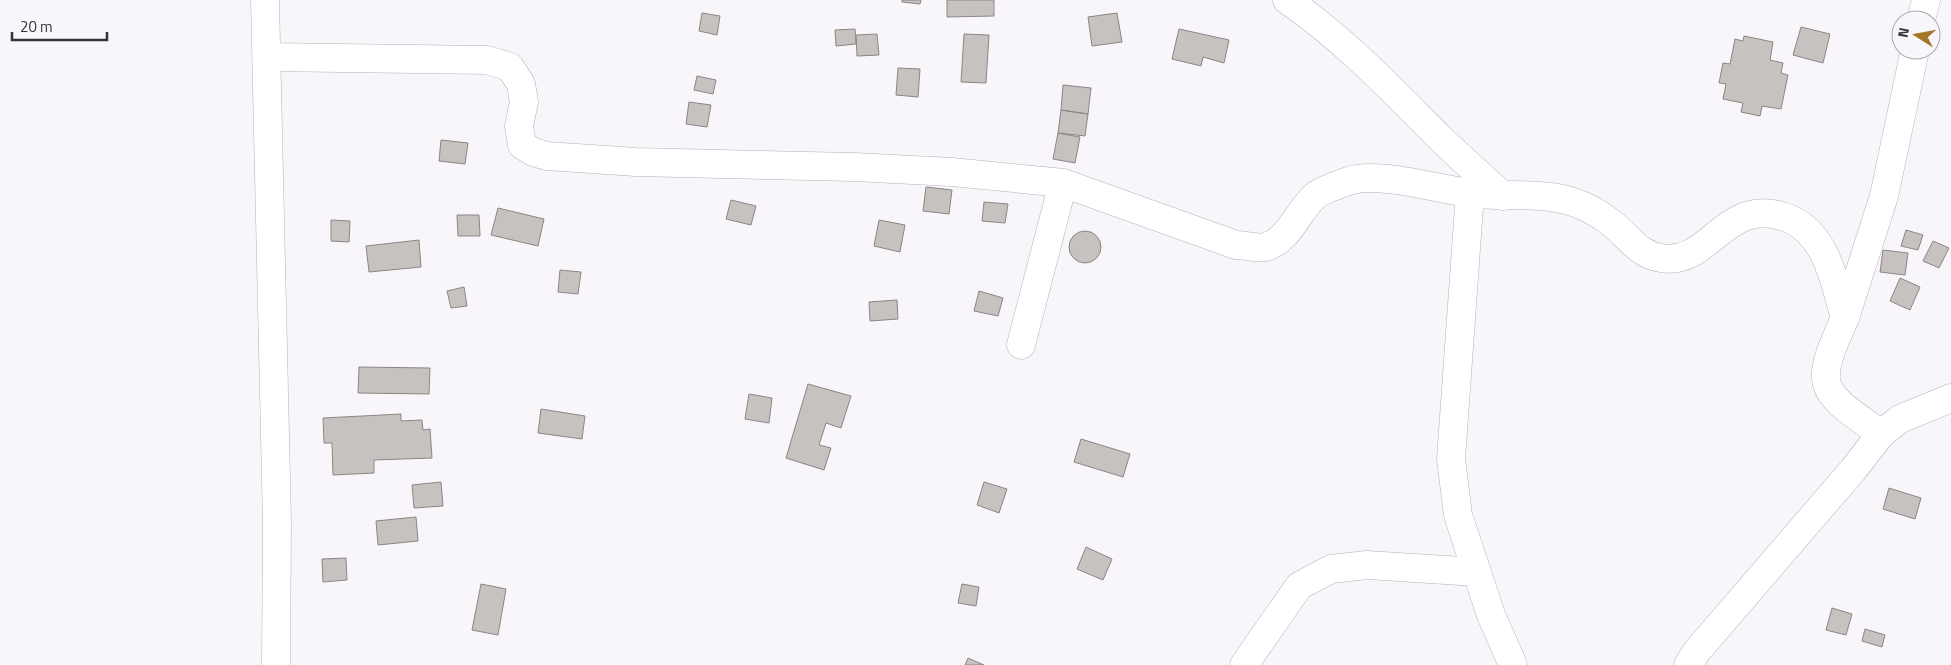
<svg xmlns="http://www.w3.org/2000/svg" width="1951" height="665" font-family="'Titillium Web',sans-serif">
<rect width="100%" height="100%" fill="#f8f6fb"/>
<path fill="#c7c2bf" stroke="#8a8683" d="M 902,0 L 921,0 L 920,4 L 902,2 Z
M 947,0 L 994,0 L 994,16 L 947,17 Z
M 702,13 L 720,16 L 717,35 L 699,31 Z
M 1117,13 L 1122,42 L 1092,46 L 1088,17 Z
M 1801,27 L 1830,34 L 1823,63 L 1793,55 Z
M 855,29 L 856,44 L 836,46 L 835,30 Z
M 1179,29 L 1229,40 L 1224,63 L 1203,57 L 1201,66 L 1172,59 Z
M 877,34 L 879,55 L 857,56 L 856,35 Z
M 964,34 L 989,35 L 986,83 L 961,82 Z
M 1744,36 L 1773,42 L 1770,60 L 1783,63 L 1781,73 L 1788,75 L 1781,109 L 1762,106 L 1760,116 L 1741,112 L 1743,103 L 1723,99 L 1726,84 L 1719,83 L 1723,63 L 1730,64 L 1735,39 L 1743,41 Z
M 898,68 L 920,69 L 918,97 L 896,95 Z
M 697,76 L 716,80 L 713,94 L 694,90 Z
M 1063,85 L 1091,88 L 1088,114 L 1061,110 Z
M 689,102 L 711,105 L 707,127 L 686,124 Z
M 1061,110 L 1088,114 L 1085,136 L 1058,133 Z
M 1058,133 L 1080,137 L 1075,163 L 1053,159 Z
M 441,140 L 468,143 L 465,164 L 439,161 Z
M 926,187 L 952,190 L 949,214 L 923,211 Z
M 731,200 L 756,206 L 751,225 L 726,219 Z
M 984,202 L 1008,204 L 1005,223 L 982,221 Z
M 498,208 L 544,219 L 538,246 L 491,235 Z
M 457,215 L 479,215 L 480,236 L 458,236 Z
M 331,220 L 350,221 L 349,242 L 331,241 Z
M 879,220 L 905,225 L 900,252 L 874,246 Z
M 1906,230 L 1923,235 L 1918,250 L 1901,246 Z
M1069 247a16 16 0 1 1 32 0a16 16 0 1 1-32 0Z
M 419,240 L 421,267 L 369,272 L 366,246 Z
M 1933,241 L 1949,248 L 1939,268 L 1923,261 Z
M 1883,250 L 1908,253 L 1905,275 L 1880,272 Z
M 560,270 L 581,272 L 578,294 L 558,292 Z
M 1900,278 L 1920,287 L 1910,310 L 1890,301 Z
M 464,287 L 467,306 L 451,308 L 447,291 Z
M 979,291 L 1003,298 L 998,316 L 974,311 Z
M 897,300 L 898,319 L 870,321 L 869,302 Z
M 359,367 L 430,368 L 429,394 L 358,393 Z
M 808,384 L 851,396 L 841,428 L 826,423 L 819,445 L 831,448 L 824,470 L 786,458 Z
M 749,394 L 772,398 L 769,423 L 745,419 Z
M 541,409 L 585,416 L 582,439 L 538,433 Z
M 401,414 L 401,421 L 422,420 L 423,430 L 430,429 L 432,458 L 374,460 L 374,473 L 333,475 L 332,443 L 324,443 L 323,418 Z
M 1081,439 L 1130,454 L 1123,477 L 1074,462 Z
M 441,482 L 443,506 L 414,508 L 412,485 Z
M 984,482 L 1007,489 L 999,513 L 977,505 Z
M 1889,488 L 1921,498 L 1915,519 L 1883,509 Z
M 416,517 L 418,541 L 378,545 L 376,521 Z
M 1086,547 L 1112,559 L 1103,580 L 1077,569 Z
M 346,558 L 347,580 L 323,582 L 322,559 Z
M 481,584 L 506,589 L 498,635 L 472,630 Z
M 962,584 L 979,587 L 976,606 L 958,603 Z
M 1832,608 L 1852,614 L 1846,635 L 1826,630 Z
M 1865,629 L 1885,635 L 1882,647 L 1862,641 Z
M 968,658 L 984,665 L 965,665 Z"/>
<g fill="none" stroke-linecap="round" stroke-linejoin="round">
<g stroke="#b4b2b7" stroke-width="29">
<path id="minor" d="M 265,0 L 277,523 L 276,665
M 1287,0 C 1344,39 1392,90 1441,139 C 1461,158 1482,177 1503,196
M 1921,20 L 1926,0
M 267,57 L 487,60 L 510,67 L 521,84 L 524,102 L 519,126 L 522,145 L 533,152 L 547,156 L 636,162 L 854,167 L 952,172 L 1063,183 L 1236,245 C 1244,245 1258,249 1266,247 C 1290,239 1297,212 1315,196 C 1320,191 1349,180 1357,179 C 1387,174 1438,189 1469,193 C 1505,198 1547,190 1581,205 C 1591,209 1602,216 1610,222 C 1629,236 1637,254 1661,258 C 1711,267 1726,192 1790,219 C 1827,235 1835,284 1845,318 C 1812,390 1820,390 1881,434
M 1470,193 L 1451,459 L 1458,515 L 1491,615 L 1513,665
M 1845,318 L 1884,196 L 1915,50
M 1021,345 L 1063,183
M 1244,665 L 1299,586 L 1331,569 L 1367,565 L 1477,572
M 1688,665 L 1697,651 L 1853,470 L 1881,434 L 1900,419 L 1951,398"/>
</g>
<use href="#minor" stroke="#fff" stroke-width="28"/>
</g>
<g transform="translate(1916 35) rotate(281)"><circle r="24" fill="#f8f6fb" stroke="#aaa8ac"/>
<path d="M0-4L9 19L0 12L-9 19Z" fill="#a37628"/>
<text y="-8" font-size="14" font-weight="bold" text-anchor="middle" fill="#343335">N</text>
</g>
<path d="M12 32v8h95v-8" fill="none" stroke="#343335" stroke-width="2.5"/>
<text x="20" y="32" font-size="15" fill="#343335" stroke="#f8f6fb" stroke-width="4" paint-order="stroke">20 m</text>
</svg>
